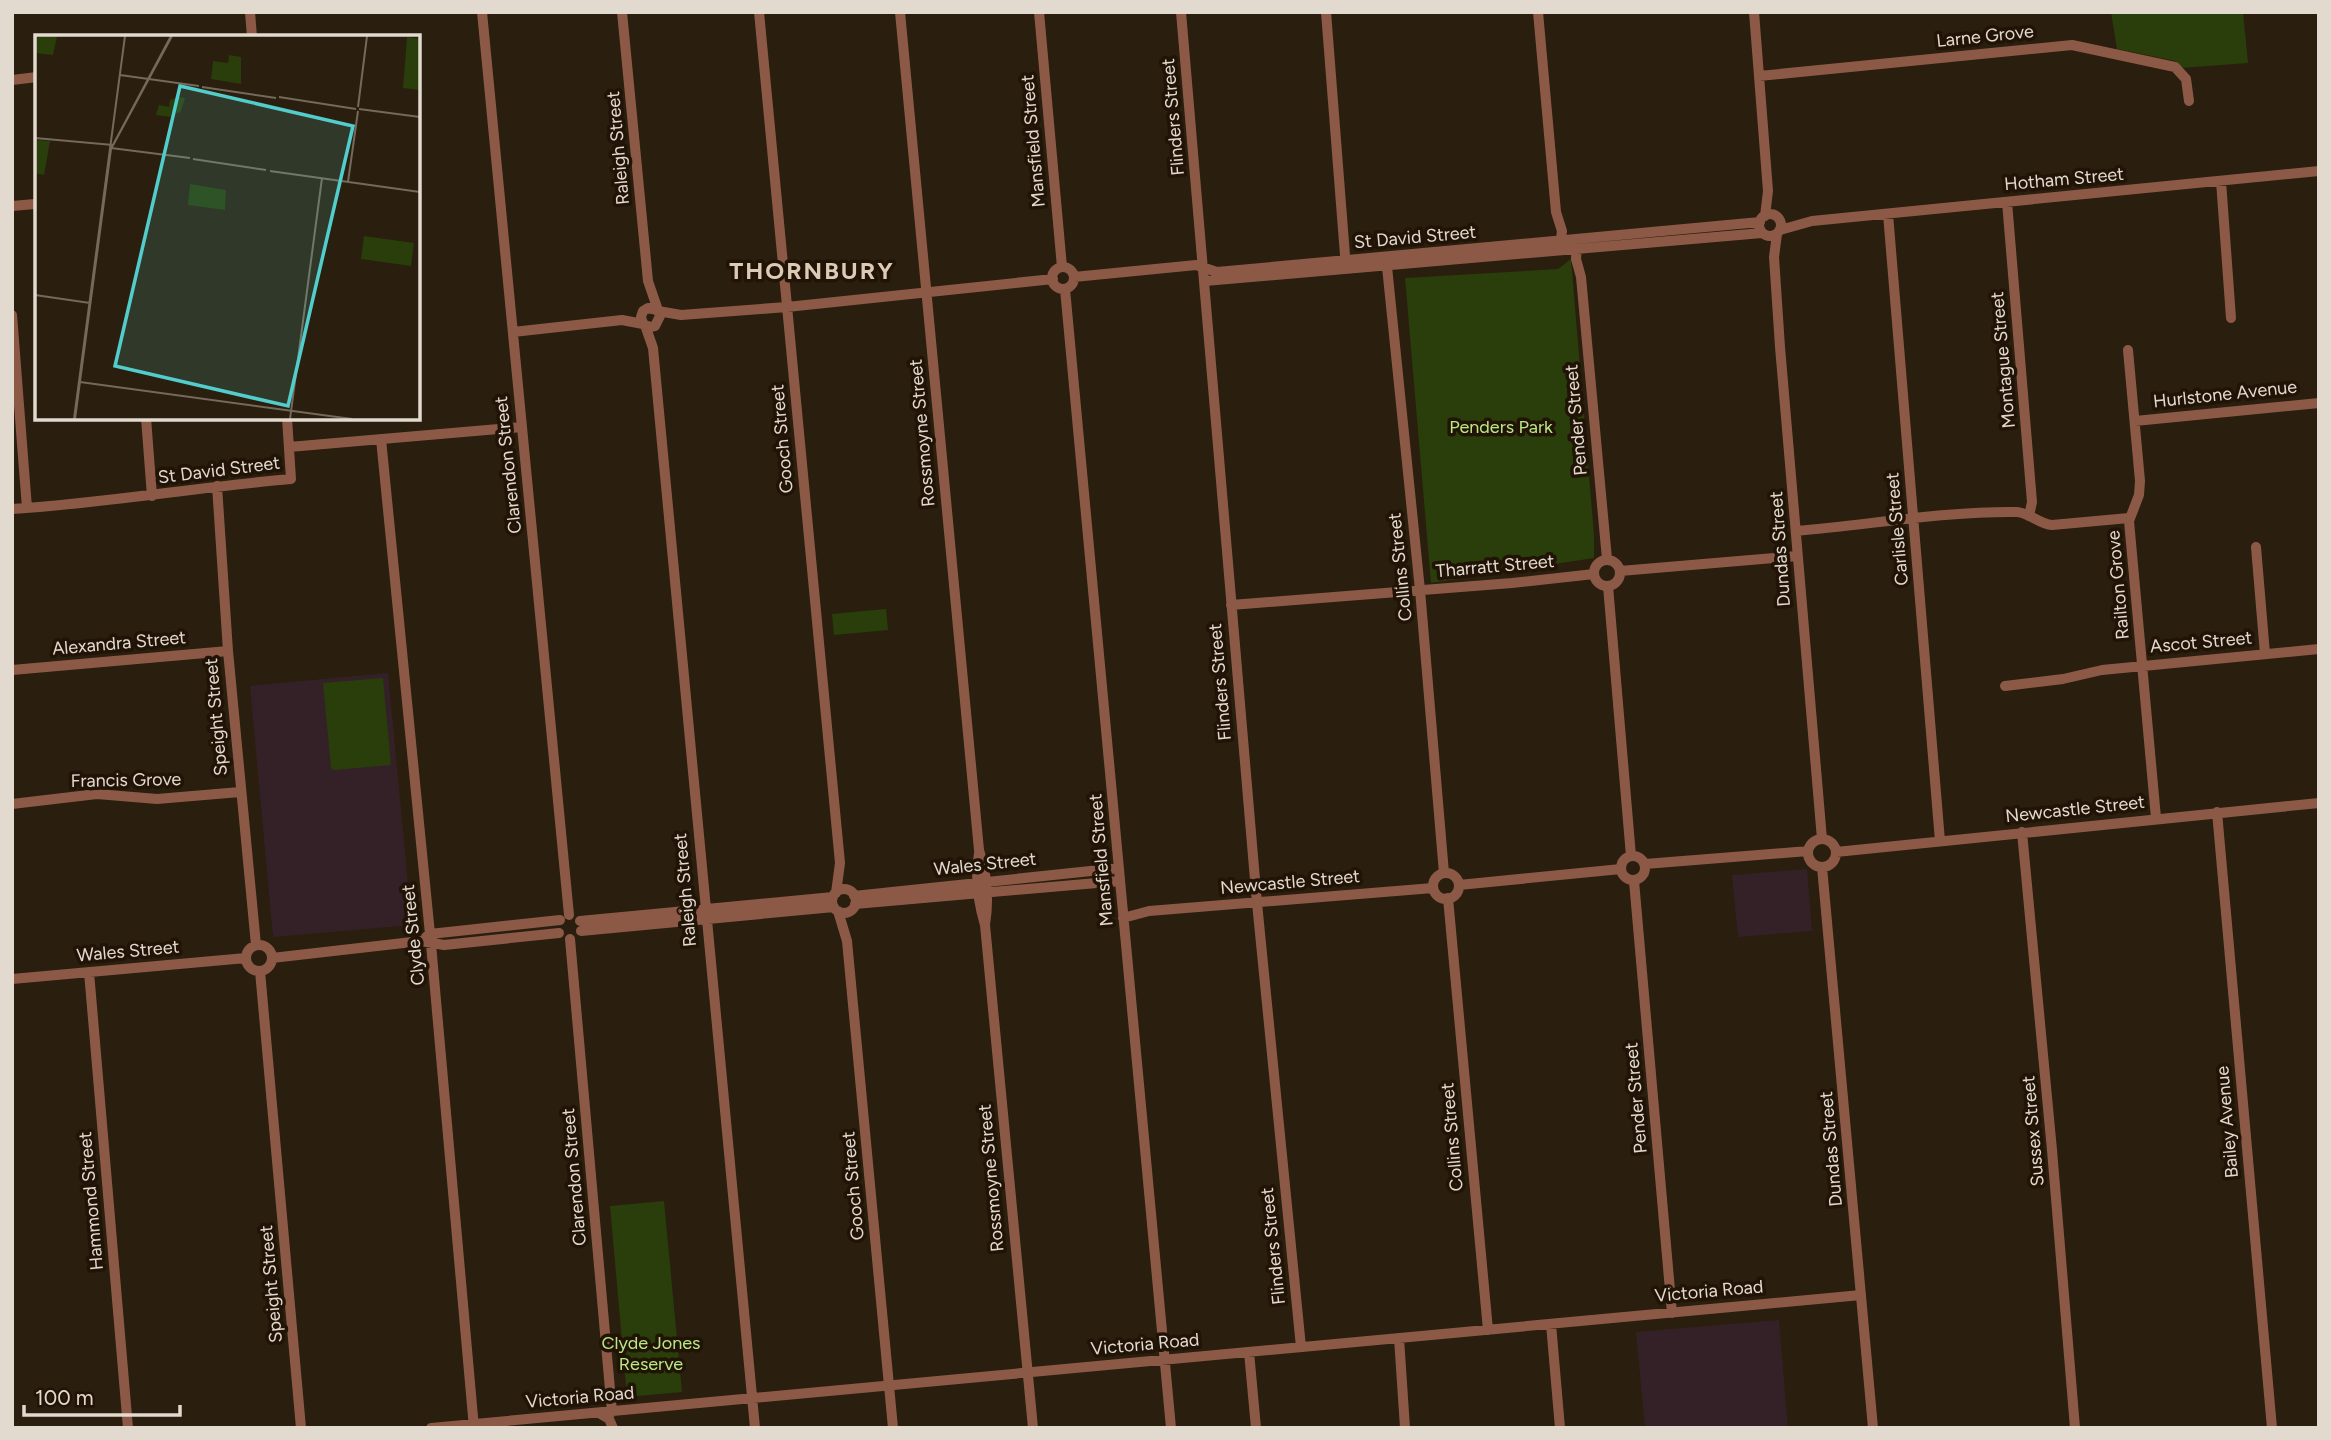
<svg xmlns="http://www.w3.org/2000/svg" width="2331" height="1440" font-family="Figtree,sans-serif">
<rect width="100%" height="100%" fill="#2a1e0e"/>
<path fill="#342127" d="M 388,673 L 412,925 L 273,937 L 250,686 Z
M 1807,869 L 1812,931 L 1738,937 L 1732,875 Z
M 1779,1320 L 1788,1428 L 1645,1428 L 1636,1332 Z"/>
<path fill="#293e0b" d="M 2111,12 L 2243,12 L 2248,63 L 2181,68 L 2176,61 L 2117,49 Z
M 1571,259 L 1594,535 L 1594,558 L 1431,583 L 1405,278 L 1558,269 Z
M 886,609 L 888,630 L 834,635 L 832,614 Z
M 383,678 L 391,765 L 334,770 L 331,768 L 323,683 Z
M 664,1201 L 682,1392 L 627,1397 L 610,1206 Z"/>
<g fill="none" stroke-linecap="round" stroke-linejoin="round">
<path stroke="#8d5947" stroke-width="10" d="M 250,12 L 252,37
M 482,12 L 569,915
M 622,12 L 648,281 L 660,316 L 655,326 L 650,327 L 643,324 L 641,317 L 643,311 L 648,308 L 657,310
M 759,12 L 840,863 L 836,893
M 900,12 L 979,850 C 987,874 989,900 985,925
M 1039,12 L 1062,267
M 1181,12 L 1257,903 L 1301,1347
M 1326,12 L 1346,268
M 1538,12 L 1556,212 L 1562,231 L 1560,246
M 1754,12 L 1768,191 L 1765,216
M 1759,76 L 2072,45 L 2175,67 L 2186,79 L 2189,101
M 12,80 L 37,77
M 2221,181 L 2231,318
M 2007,202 L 2032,502 L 2029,516
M 12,206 L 35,204
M 1888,214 L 1940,841
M1759 225a11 11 0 1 1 22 0a11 11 0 1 1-22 0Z
M 1780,230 L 1812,221 L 2319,171
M 1777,234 L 1774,257 L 1780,347 L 1822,839
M 1577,242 L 1576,259 L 1581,277 L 1607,559
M 1386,257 L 1420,590 L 1444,873
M1052 278a11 11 0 1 1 22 0a11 11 0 1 1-22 0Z
M 1074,277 L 1196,265 L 1217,272 L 1760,222
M 1205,281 L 1762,233
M 1065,289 L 1171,1428
M 658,311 L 681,315 L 787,307 L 1053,279
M 12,315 L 27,508
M 645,325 L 653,348 L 755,1428
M 513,332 L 622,320 L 643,324
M 2128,350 L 2140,481 L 2139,495 L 2129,521 L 2156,818
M 146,418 L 152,496
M 2135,421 L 2319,403
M 381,439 L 431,944 L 474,1428
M 289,447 L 522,427
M 217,486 L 228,651 L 256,945
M 12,509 C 106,503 198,487 291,479 L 287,418
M 1796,531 C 1869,525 1944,511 2017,512 C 2030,513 2039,524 2052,525 L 2129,518
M 2256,547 L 2265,654
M1594 573a13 13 0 1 1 26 0a13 13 0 1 1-26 0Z
M 1620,571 L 1797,556
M 1608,586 L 1631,856
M 1231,605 L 1512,583 L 1594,574
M 12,670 L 228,651
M 2005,686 L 2063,679 L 2102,670 L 2319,649
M 12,804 L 97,794 L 157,799 L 240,792
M 2217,812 L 2272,1428
M 2022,832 L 2052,1150 L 2075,1428
M1808 853a14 14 0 1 1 28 0a14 14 0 1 1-28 0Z
M 1836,852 L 2319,803
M 979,853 C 975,877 978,902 985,925 L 1033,1428
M1621 868a12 12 0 1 1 24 0a12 12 0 1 1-24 0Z
M 1645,864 L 1808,851
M 1822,867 L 1873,1428
M1433 886a13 13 0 1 1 26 0a13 13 0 1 1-26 0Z
M 1634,881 L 1672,1313
M 1459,885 L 1621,869
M832 901a12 12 0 1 1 24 0a12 12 0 1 1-24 0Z
M 854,896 L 1119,868
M 1448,898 L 1488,1330
M 855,904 L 1120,881
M 838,911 L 847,941 L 893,1428
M 1123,918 L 1149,911 L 1433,888
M 580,921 L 833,897
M 581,931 L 834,907
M 426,937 L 430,934 L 560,920
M 570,939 L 612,1412
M246 958a13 13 0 1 1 26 0a13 13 0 1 1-26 0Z
M 272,958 L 421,941 L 444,945 L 559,933
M 260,971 L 301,1428
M 89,972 L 128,1428
M 12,979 L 246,958
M 1551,1324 L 1560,1428
M 1399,1338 L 1405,1428
M 1249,1352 L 1256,1428
M 599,1413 L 609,1419 L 613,1428
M 431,1428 L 1861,1295"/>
</g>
<g text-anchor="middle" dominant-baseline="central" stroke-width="7" stroke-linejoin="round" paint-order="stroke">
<g font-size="18" fill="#e2d9cf" stroke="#211406">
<text transform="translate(1985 36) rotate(-6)">Larne Grove</text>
<text transform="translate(1173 117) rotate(-95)">Flinders Street</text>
<text transform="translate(1033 141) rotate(-95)">Mansfield Street</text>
<text transform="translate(618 148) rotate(-95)">Raleigh Street</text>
<text transform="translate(2064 179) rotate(-5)">Hotham Street</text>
<text transform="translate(1415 237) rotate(-5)">St David Street</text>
<text transform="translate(2003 360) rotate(-95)">Montague Street</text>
<text transform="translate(2225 394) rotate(-6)">Hurlstone Avenue</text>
<text transform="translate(1576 420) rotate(-95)">Pender Street</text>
<text transform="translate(922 433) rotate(-95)">Rossmoyne Street</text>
<text transform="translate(782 439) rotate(-95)">Gooch Street</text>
<text transform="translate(508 465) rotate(-96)">Clarendon Street</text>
<text transform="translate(219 470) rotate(-7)">St David Street</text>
<text transform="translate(1897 529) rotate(-95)">Carlisle Street</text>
<text transform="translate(1780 549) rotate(-94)">Dundas Street</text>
<text transform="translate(1495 566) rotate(-5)">Tharratt Street</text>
<text transform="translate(1400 567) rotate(-96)">Collins Street</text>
<text transform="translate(2118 585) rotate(-95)">Railton Grove</text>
<text transform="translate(2201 642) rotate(-5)">Ascot Street</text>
<text transform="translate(119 643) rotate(-5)">Alexandra Street</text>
<text transform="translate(1220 682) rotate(-95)">Flinders Street</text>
<text transform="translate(216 717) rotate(-95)">Speight Street</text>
<text transform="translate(126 780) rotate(-1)">Francis Grove</text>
<text transform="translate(2075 809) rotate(-6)">Newcastle Street</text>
<text transform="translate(1101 860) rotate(-95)">Mansfield Street</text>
<text transform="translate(985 864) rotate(-6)">Wales Street</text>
<text transform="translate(1290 882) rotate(-5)">Newcastle Street</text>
<text transform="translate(685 890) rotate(-95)">Raleigh Street</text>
<text transform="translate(413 935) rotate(-96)">Clyde Street</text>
<text transform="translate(128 951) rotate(-5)">Wales Street</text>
<text transform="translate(1636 1098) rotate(-95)">Pender Street</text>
<text transform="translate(2227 1122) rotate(-95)">Bailey Avenue</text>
<text transform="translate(2033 1131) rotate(-95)">Sussex Street</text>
<text transform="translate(1452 1137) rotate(-95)">Collins Street</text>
<text transform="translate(1831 1149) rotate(-95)">Dundas Street</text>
<text transform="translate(574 1177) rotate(-95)">Clarendon Street</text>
<text transform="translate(991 1178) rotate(-95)">Rossmoyne Street</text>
<text transform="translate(853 1186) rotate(-95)">Gooch Street</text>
<text transform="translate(91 1201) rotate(-95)">Hammond Street</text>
<text transform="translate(1273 1246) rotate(-96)">Flinders Street</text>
<text transform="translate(271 1284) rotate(-95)">Speight Street</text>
<text transform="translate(1709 1291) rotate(-5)">Victoria Road</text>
<text transform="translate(1145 1344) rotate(-5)">Victoria Road</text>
<text transform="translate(580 1397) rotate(-5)">Victoria Road</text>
</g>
<g font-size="18" fill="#bae885" stroke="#211406">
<text x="1501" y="427">Penders Park</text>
<text x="651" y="1343">Clyde Jones<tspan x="651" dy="21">Reserve</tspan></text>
</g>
<g font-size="24" font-weight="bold" letter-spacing="2" fill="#dccab7" stroke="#211406">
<text x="812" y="270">THORNBURY</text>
</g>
</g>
<g transform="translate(35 35)">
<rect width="385" height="385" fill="#2a1e0e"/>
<path d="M 0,1 L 22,1 L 18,20 L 0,18 ZM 372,2 L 385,4 L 385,55 L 368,53 ZM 194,20 L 206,22 L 206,49 L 176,44 L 178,26 L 193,28 ZM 144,62 L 150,63 L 145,78 L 137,77 L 136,82 L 121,80 L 124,70 L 134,72 L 135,65 ZM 0,105 L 15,106 L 9,140 L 0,138 ZM 155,149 L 191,155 L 190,175 L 153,170 ZM 329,201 L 379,208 L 376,231 L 326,224 Z" fill="#293e0b"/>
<path fill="none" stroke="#74695b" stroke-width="2" d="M 85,40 L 164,51M 167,52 L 241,63M 244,62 L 321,74M 323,72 L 332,1M 324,74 L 385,82M 0,103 L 78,110M 78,110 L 136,1M 76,113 L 155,123M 158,124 L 231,135M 235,136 L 385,157M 313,147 L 323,76M 0,260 L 55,268M 45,347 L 317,384M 39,384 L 90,1M 40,384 L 76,114 L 137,1M 255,384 L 287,143"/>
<path fill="#52cdcc" fill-opacity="0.15" stroke="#52cdcc" stroke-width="3.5" d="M 145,51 L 318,91 L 253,371 L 80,331 Z"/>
<rect width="385" height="385" fill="none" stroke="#e2d9cf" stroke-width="3.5"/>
</g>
<rect width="2331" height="1440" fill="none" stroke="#e2d9cf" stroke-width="28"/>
<path d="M24 1405v10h156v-10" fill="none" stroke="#e2d9cf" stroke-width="3.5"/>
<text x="35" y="1405" font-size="21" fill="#e2d9cf" stroke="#211406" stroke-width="5" paint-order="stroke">100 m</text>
</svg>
